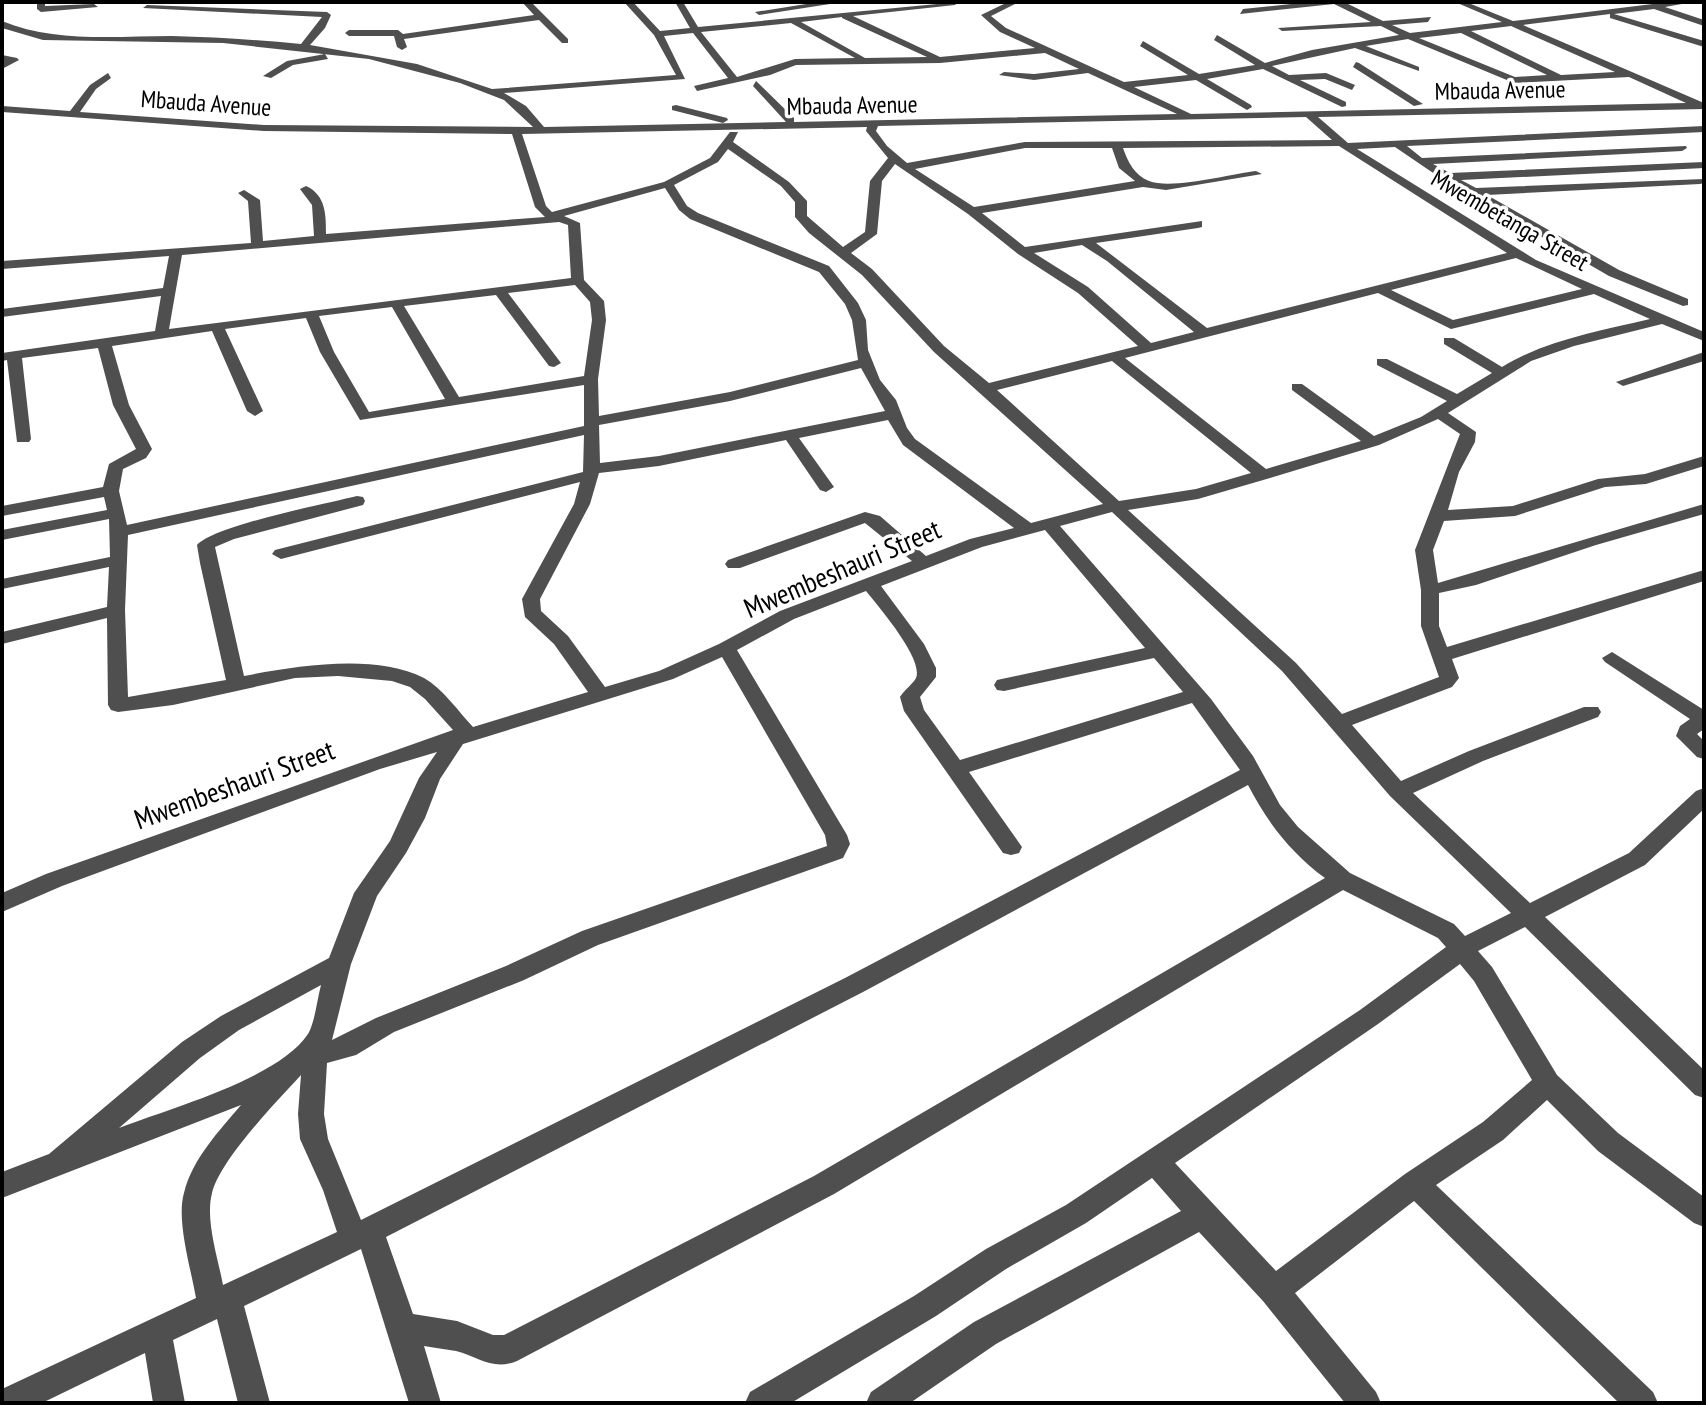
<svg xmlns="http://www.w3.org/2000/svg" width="1706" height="1405" font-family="'PT Sans Narrow',sans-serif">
<rect width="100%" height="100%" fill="#fff"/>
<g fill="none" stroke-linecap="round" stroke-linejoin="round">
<path fill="#4f4f4f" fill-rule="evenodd" d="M 37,2 L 45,2 L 45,6 L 94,4 L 98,7 L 41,12 L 37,9 Z
M 522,2 L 531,2 L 568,39 L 568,43 L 562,43 L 539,20 L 404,39 L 407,47 L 402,50 L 397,47 L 394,36 L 349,36 L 345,33 L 349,30 L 398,30 L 403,34 L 534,15 Z
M 624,2 L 633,2 L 660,31 L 690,28 L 675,2 L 683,2 L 698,27 L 958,2 L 955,5 L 853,16 L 940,57 L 1035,48 L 1000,32 L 981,15 L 1008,2 L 1019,2 L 991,16 L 1006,28 L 1124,82 L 1188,75 L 1140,46 L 1143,41 L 1199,74 L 1255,65 L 1214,40 L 1217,35 L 1265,63 L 1312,50 L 1399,35 L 1381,26 L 1282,31 L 1278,28 L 1371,22 L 1334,4 L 1240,14 L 1243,9 L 1310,2 L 1344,2 L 1383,21 L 1431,17 L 1428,22 L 1392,25 L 1410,33 L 1502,22 L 1455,2 L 1466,2 L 1513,21 L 1669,2 L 1693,2 L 1665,7 L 1704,20 L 1704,26 L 1654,9 L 1614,14 L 1704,41 L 1704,47 L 1610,18 L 1610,14 L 1523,25 L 1704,103 L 1704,109 L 1318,117 L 1348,143 L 1704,126 L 1704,132 L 1407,146 L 1422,158 L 1686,146 L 1687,148 L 1682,151 L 1433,164 L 1450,173 L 1704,162 L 1704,168 L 1461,180 L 1476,188 L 1704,179 L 1704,183 L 1700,184 L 1487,195 L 1619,270 L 1688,299 L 1688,305 L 1683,306 L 1609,276 L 1442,179 L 1395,147 L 1357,149 L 1536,260 L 1704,332 L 1704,341 L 1662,324 L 1574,346 L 1531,361 L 1448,413 L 1476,432 L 1475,442 L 1459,472 L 1448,510 L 1513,506 L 1598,479 L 1645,474 L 1704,456 L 1704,466 L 1646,484 L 1605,487 L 1515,516 L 1444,521 L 1433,550 L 1438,583 L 1704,504 L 1704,514 L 1596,545 L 1476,585 L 1439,593 L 1439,626 L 1447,647 L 1704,570 L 1704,581 L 1452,659 L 1459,678 L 1452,687 L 1352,725 L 1401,781 L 1469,751 L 1584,707 L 1598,707 L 1601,712 L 1598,717 L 1483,761 L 1413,793 L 1530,903 L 1629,853 L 1696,791 L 1704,788 L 1704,809 L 1645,865 L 1545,917 L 1704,1070 L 1704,1098 L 1695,1095 L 1525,927 L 1478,951 L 1492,967 L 1557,1075 L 1618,1133 L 1704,1197 L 1704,1227 L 1694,1223 L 1598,1151 L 1547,1100 L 1503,1140 L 1436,1185 L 1653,1392 L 1658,1403 L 1619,1403 L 1414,1201 L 1295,1293 L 1376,1392 L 1381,1403 L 1345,1403 L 1263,1301 L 1199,1232 L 996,1344 L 910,1403 L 866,1403 L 871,1392 L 974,1322 L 1181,1211 L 1152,1178 L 1086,1223 L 1006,1269 L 936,1316 L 791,1403 L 745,1403 L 750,1392 L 914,1296 L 986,1249 L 1066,1205 L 1360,1010 L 1446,947 L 1438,938 L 1343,890 L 834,1194 L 517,1361 C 493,1371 479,1357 456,1351 C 445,1349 434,1348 424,1346 L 441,1403 L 409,1403 L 361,1249 L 244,1306 L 270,1403 L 238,1403 L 217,1319 L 173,1340 L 185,1403 L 153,1403 L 145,1353 L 42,1403 L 2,1403 L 2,1389 L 196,1298 C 191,1269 176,1220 184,1193 C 192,1159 220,1130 241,1105 L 2,1198 L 2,1172 L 49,1154 L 182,1042 L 221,1016 L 329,958 L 354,893 L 390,841 L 419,778 L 437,752 L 380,769 L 62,886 L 2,912 L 2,893 L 46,874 L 453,730 L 425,699 L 410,687 L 392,681 L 338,676 L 295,678 L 173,705 L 118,712 L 111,710 L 108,705 L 107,618 L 2,644 L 2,632 L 107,607 L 109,567 L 2,589 L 2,579 L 110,557 L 109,519 L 2,540 L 2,530 L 107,510 L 104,497 L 2,516 L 2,506 L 103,487 L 109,464 L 136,449 L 113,405 L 98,348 L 22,358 L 31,439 L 29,442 L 17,442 L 7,360 L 2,361 L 2,353 L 155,331 L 161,296 L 2,317 L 2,309 L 163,288 L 169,256 L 2,269 L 2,261 L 251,243 L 248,201 L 238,193 L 244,190 L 260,200 L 263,241 L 314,236 L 312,205 L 300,189 L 306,186 C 326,195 326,215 326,234 L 545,217 L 535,207 L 512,134 L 264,131 L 2,112 L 2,106 L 70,111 L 90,85 L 108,73 L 111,78 L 96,89 L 80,112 L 264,125 L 533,127 L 504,100 L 460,83 L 369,59 L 223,43 L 43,40 L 2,28 L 2,21 C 55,43 115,36 172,36 C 215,37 258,40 301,44 L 322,17 L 143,8 L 147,5 L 327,12 L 331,15 L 325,28 L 310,45 L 417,64 L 492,89 L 676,75 L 654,35 ZM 842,17 L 842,18 L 927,57 L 865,58 L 801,22 ZM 791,23 L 855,58 L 795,59 L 737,77 L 701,32 ZM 1511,26 L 1615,72 L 1561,75 L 1471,31 ZM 693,33 L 728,78 L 694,86 L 697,91 L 770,75 L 796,65 L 940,63 L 1045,53 L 1079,69 L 1034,74 L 1004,72 L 999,75 L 1034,80 L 1088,73 L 1177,114 L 794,122 L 794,118 L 756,81 L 753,86 L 786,122 L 544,127 L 526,106 L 504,93 L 685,79 L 664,36 ZM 1461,33 L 1547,75 L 1515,77 L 1419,38 ZM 1408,39 L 1514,83 L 1629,77 L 1686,103 L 1191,114 L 1134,87 L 1196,80 L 1247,110 L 1252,107 L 1251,105 L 1207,79 L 1263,69 L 1342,107 L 1346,106 L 1346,102 L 1300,80 L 1325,79 L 1352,90 L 1355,85 L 1326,73 L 1289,75 L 1272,66 L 1355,48 L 1419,71 L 1419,67 L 1366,46 ZM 1306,117 L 1332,140 L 1025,142 L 907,163 L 887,146 L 876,131 L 878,126 ZM 867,127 L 866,131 L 888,158 L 870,181 L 865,232 L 843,247 L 807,216 L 807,201 L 789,182 L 733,142 L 738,132 L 730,132 L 710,158 L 664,182 L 552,212 L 546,206 L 522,134 ZM 1339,146 L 1507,253 L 1207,328 L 1096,243 L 1198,228 L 1202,227 L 1202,221 L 1025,247 L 982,213 L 1143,187 L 1166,190 L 1262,174 L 1256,171 C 1230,174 1172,190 1149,181 C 1134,175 1128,162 1123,148 ZM 1025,148 L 1112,148 L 1119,168 L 1135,181 L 974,207 L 915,169 ZM 728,149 L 781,186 L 795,202 L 795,217 L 809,233 L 862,275 L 934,352 L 1103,504 L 1031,523 L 915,439 L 907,428 L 896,400 L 880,380 L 868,350 L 866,320 L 858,303 L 829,266 L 698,213 L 687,206 L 674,185 L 718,162 ZM 895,164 L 968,214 L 1018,254 L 1078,293 L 1138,346 L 989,383 L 944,346 L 872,269 L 851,253 L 877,234 L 882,181 ZM 665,188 L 679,210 L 690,219 L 819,272 L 845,304 L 852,320 L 858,360 L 730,392 L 599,416 L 598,379 L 606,320 L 604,301 L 584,280 L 580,223 L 564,216 ZM 559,222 L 568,225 L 571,278 L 169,329 L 182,255 ZM 1082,245 L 1107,261 L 1194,332 L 1151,343 L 1088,287 L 1034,253 ZM 1516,258 L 1582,289 L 1453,320 L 1391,290 ZM 575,285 L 590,302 L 592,320 L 584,376 L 459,397 L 404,306 L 496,295 L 549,366 L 554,367 L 561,363 L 508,293 ZM 1378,293 L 1451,329 L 1594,294 L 1650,319 C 1600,331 1546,340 1502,367 L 1454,338 L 1444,338 L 1444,344 L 1492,373 L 1457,394 L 1387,359 L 1377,359 L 1377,365 L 1447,401 L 1421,417 L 1374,436 L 1302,384 L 1292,384 L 1292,390 L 1361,441 L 1266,469 L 1125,358 ZM 392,307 L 445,399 L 369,412 L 334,352 L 319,316 ZM 306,318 L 320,352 L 360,420 L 584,385 L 584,426 L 127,525 L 119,491 L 123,469 L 146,458 L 152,449 L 129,405 L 112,346 L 212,331 L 247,411 L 255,416 L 263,411 L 225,329 ZM 1112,361 L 1251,473 L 1196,489 L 1119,501 L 997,390 ZM 861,368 L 885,411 L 659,456 L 600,463 L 599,425 L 730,401 ZM 1438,419 L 1460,434 L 1415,550 L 1421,590 L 1421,626 L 1439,677 L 1342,714 L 1296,663 L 1128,510 L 1198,499 L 1270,478 L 1379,445 ZM 888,420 L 903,445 L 1014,528 L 970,539 L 926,556 L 880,516 L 865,512 L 728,560 L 725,564 L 728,568 L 740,568 L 865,523 L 912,561 L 780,611 L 719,644 L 659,671 L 605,687 L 568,636 L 541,611 L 540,599 L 590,504 L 599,473 L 659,466 L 786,440 L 820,490 L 826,492 L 834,487 L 799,438 ZM 584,435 L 583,472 L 275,550 L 272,554 L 281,559 L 580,482 L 574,504 L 522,599 L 525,617 L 554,644 L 588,692 L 473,727 C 458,711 443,689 424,678 C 375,653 296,666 244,676 L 215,547 L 234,539 L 363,505 L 365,501 L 363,497 L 357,496 C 325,504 216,525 197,545 L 200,563 L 226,680 L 128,697 L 125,610 L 128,535 ZM 1112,512 L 1282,671 L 1390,796 L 1511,913 L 1465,936 L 1454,924 L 1350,873 L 1298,827 L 1280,805 L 1253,756 L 1211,699 L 1060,526 ZM 1045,530 L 1145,648 L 997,680 L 994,685 L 997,690 L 1004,691 L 1154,658 L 1183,692 L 960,760 L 924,710 L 920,697 L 936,677 L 936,668 L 924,644 L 881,586 L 982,547 ZM 866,591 C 878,606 924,659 916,678 C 913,684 904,690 900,697 L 904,711 L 1003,853 L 1011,855 L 1019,853 L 1022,847 L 969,772 L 1192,703 L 1240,770 L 845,978 L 361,1220 L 328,1139 L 324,1114 L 327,1063 L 356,1055 L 394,1032 L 524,980 L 598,945 L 843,858 L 850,844 L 847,835 L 737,650 L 794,619 ZM 722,657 L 825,835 L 827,846 L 582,931 L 506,966 L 376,1018 L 332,1040 L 351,964 L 377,896 L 406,853 L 425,818 L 440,779 L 463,744 L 673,679 ZM 1248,785 C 1267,822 1291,853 1325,878 L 814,1176 L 504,1335 L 493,1335 L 457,1321 L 413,1314 L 386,1237 L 863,992 ZM 1460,964 L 1474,981 L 1532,1080 L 1483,1122 L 1405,1174 L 1276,1271 L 1175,1163 L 1378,1024 ZM 321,985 C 317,1000 315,1022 308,1034 C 278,1079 170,1108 119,1128 L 200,1058 L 239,1030 ZM 301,1075 L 298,1114 L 300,1139 L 323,1190 L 337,1232 L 223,1285 C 218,1258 205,1220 212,1193 C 220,1160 277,1101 301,1075 Z
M 819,2 L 843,2 L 759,15 L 755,12 Z
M 325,54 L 328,59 L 293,65 L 271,78 L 263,76 L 287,61 Z
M 2,55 L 17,58 L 19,60 L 2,69 Z
M 1356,62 L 1359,63 L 1423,104 L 1414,106 L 1353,67 Z
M 676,105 L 727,118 L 728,120 L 723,123 L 672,110 L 672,106 Z
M 1704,352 L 1704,361 L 1623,386 L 1616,382 Z
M 1612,652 L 1704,710 L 1704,729 L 1697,734 L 1704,741 L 1704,759 L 1697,757 L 1676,736 L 1680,726 L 1690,719 L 1605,662 L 1602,658 Z"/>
</g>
<g text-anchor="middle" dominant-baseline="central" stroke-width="7" stroke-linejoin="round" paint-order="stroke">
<g font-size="24" fill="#000" stroke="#fff">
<text transform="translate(1500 90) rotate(-1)">Mbauda Avenue</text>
<text transform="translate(206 103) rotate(4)">Mbauda Avenue</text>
<text transform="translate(852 105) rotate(-1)">Mbauda Avenue</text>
<text transform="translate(1510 220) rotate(30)">Mwembetanga Street</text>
</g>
<g font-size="28" fill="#000" stroke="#fff">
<text transform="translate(842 568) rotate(-23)">Mwembeshauri Street</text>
<text transform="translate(234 784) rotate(-20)">Mwembeshauri Street</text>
</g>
</g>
<rect width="1706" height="1405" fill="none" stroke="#000000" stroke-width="8"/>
</svg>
